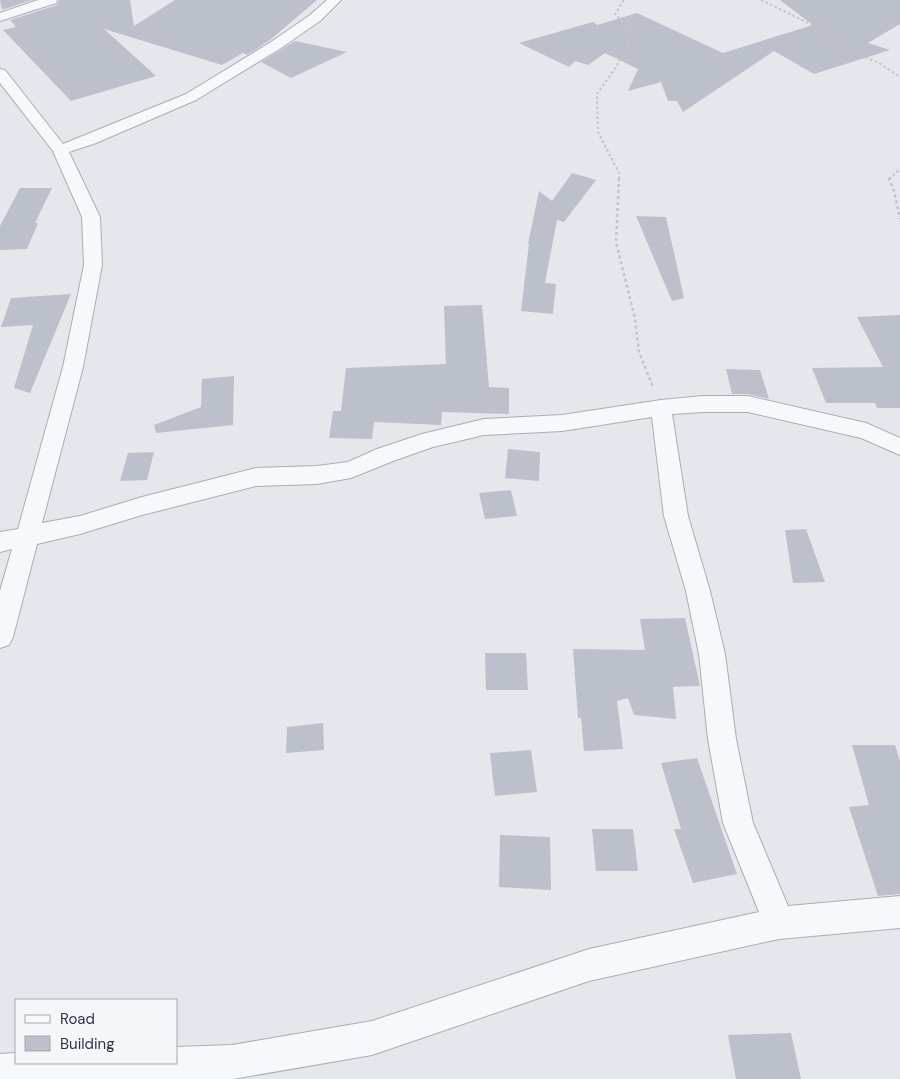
<svg xmlns="http://www.w3.org/2000/svg" width="900" height="1079" font-family="'DM Sans',sans-serif">
<rect width="100%" height="100%" fill="#e4e7ec"/>
<path fill="#bbc0ca" d="M 0,0 L 32,0 L 2,10 Z
M 59,0 L 130,0 L 134,26 L 175,0 L 317,0 L 270,40 L 247,55 L 243,53 L 222,65 L 104,29 L 156,76 L 71,101 L 3,30 L 16,27 L 10,20 L 57,5 Z
M 780,0 L 900,0 L 900,24 L 868,43 L 890,50 L 814,74 L 774,51 L 683,112 L 677,101 L 668,101 L 661,82 L 628,91 L 638,69 L 605,53 L 588,65 L 575,61 L 569,67 L 519,43 L 593,22 L 597,25 L 637,13 L 723,53 L 813,25 Z
M 295,41 L 347,52 L 291,78 L 261,62 Z
M 572,173 L 596,180 L 564,222 L 557,220 L 545,283 L 556,284 L 553,314 L 521,311 L 529,244 L 528,244 L 539,191 L 552,201 Z
M 20,188 L 52,188 L 35,223 L 38,223 L 27,249 L 0,250 L 0,226 Z
M 636,216 L 666,217 L 684,298 L 672,301 Z
M 71,294 L 30,393 L 14,388 L 33,325 L 1,327 L 11,298 Z
M 482,305 L 489,387 L 509,388 L 509,414 L 442,412 L 441,425 L 374,422 L 372,439 L 329,438 L 333,411 L 341,411 L 346,368 L 446,364 L 444,306 Z
M 900,315 L 900,408 L 877,408 L 875,403 L 826,403 L 812,368 L 883,367 L 857,317 Z
M 726,369 L 760,370 L 769,399 L 748,394 L 732,394 Z
M 234,376 L 233,425 L 156,433 L 154,425 L 201,407 L 202,379 Z
M 508,449 L 540,452 L 539,481 L 505,478 Z
M 154,452 L 147,480 L 120,481 L 128,453 Z
M 511,490 L 517,516 L 485,519 L 479,493 Z
M 806,529 L 825,582 L 793,583 L 785,530 Z
M 685,618 L 700,686 L 673,687 L 676,719 L 634,715 L 628,698 L 617,701 L 623,749 L 584,751 L 581,718 L 578,718 L 573,649 L 645,650 L 640,619 Z
M 485,653 L 526,653 L 528,690 L 486,690 Z
M 323,723 L 324,750 L 286,753 L 287,727 Z
M 852,745 L 895,745 L 900,761 L 900,894 L 878,896 L 849,807 L 869,805 Z
M 531,750 L 537,792 L 495,796 L 490,753 Z
M 697,758 L 737,874 L 693,883 L 674,829 L 681,829 L 661,763 Z
M 592,829 L 633,829 L 638,871 L 596,871 Z
M 500,835 L 550,837 L 551,890 L 499,887 Z
M 791,1033 L 801,1079 L 736,1079 L 728,1035 Z"/>
<g fill="none" stroke-linecap="round" stroke-linejoin="round">
<g stroke="#a9aeb7" stroke-width="2">
<path id="minor" d="M 38,0 L 57,0 L 56,3 L 0,21 L 0,13 Z
M 327,0 L 341,0 L 320,21 L 281,48 L 196,100 L 96,143 L 69,152 L 100,217 L 102,265 L 83,367 L 42,523 L 80,516 L 142,497 L 256,468 L 317,466 L 348,462 L 377,449 L 422,434 L 484,419 L 562,415 L 661,400 L 703,396 L 748,396 L 866,423 L 900,438 L 900,455 L 861,438 L 748,412 L 703,412 L 672,414 L 688,516 L 710,591 L 725,654 L 736,739 L 753,823 L 788,906 L 900,896 L 900,928 L 779,939 L 589,981 L 372,1055 L 233,1079 L 0,1079 L 0,1054 L 16,1053 L 16,1063 L 176,1063 L 176,1047 L 232,1045 L 372,1021 L 589,949 L 759,912 L 723,823 L 708,739 L 699,654 L 686,591 L 664,516 L 652,417 L 562,431 L 484,435 L 433,447 L 393,461 L 351,478 L 317,484 L 256,486 L 142,515 L 80,534 L 37,544 L 13,637 L 9,645 L 0,648 L 0,591 L 12,549 L 0,552 L 0,532 L 18,529 L 63,367 L 84,265 L 82,217 L 53,151 L 0,83 L 0,69 L 5,70 L 63,144 L 186,94 L 271,42 L 310,15 Z"/>
</g>
<path stroke="#c2c5cb" stroke-width="2" stroke-dasharray="2.5 2.5" stroke-linecap="butt" d="M 761,0 L 819,28 L 841,47 L 879,63 L 900,77
M 619,179 L 619,173 L 598,132 L 597,94 L 616,67 L 628,45 L 631,30 L 615,14 L 624,0
M 889,179 L 900,169"/>
<path stroke="#c2c5cb" stroke-width="2.5" stroke-dasharray="3 3" stroke-linecap="butt" d="M 619,178 L 616,242 L 635,319 L 639,352 L 653,387
M 890,178 L 889,179 L 894,191 L 900,219"/>
<use href="#minor" fill="#f7f8fa" fill-rule="evenodd"/>
</g>
<rect x="15" y="999" width="162" height="65" fill="#f4f6f9" stroke="#a4a8b1"/>
<rect x="25" y="1015" width="25" height="8" fill="#f7f8fa" stroke="#a4a8b1"/>
<text x="60" y="1024" font-size="15" fill="#2b3445">Road</text>
<rect x="25" y="1036" width="25" height="15" fill="#bbc0ca" stroke="#a4a8b1"/>
<text x="60" y="1049" font-size="15" fill="#2b3445">Building</text>
</svg>
